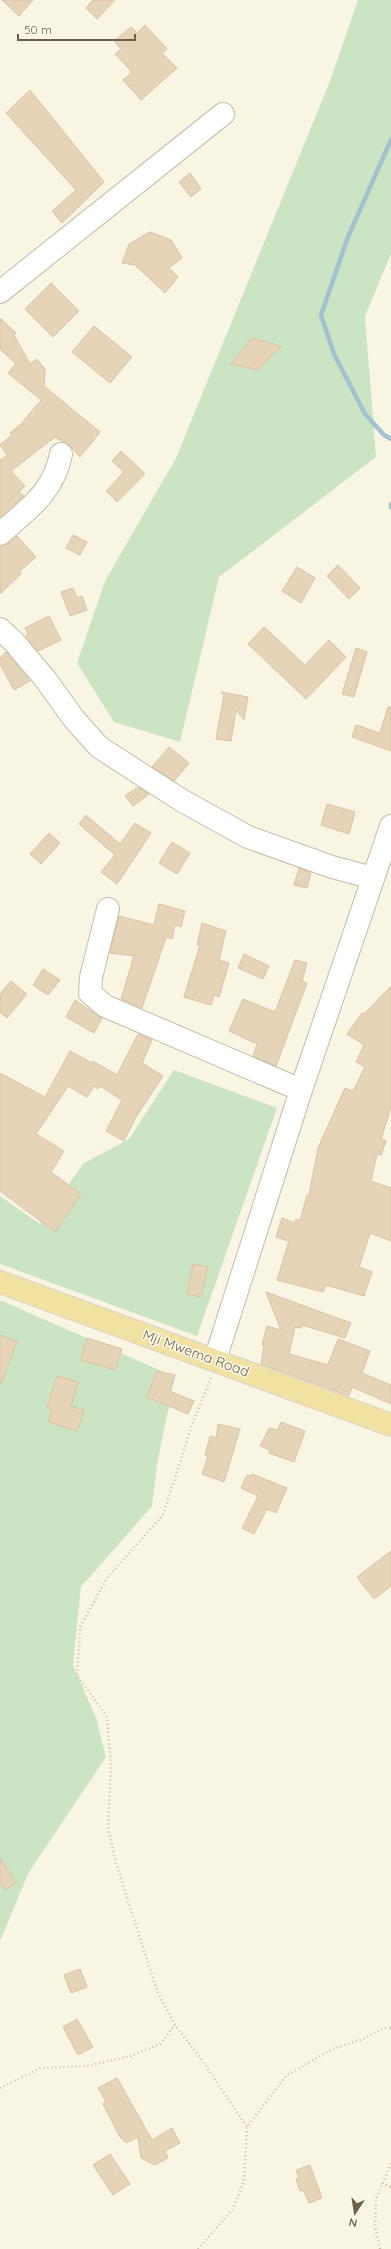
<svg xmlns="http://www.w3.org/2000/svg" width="391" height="2249" font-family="Quicksand,sans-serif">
<rect width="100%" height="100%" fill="#f9f5e3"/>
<path fill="#cbe5c4" d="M 358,0 L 391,0 L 391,254 L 365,316 L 376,457 L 219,577 L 180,742 L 114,722 L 77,663 L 105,581 L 176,458 L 330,81 Z
M 174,1070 L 277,1108 L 197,1336 L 0,1264 L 0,1196 L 40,1224 L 84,1163 L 129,1139 Z
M 0,1300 L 175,1377 L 157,1464 L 152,1506 L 81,1587 L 73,1665 L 96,1718 L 106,1757 L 29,1872 L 0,1941 Z"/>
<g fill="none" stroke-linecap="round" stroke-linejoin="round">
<path stroke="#a2c1d1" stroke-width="4.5" d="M 391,140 L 348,237 L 321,315 L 334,354 L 365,414 L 384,435 L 391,439
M 391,504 L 391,507"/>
</g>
<path fill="#e6d4b9" stroke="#dcc2a0" d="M 2,0 L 33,0 L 19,16 Z
M 93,0 L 115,0 L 97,19 L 86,8 Z
M 145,25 L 167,49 L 162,53 L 177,68 L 141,100 L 123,80 L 132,72 L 115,54 L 121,49 L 114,41 L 131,27 L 137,33 Z
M 30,90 L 104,182 L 62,223 L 52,211 L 76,190 L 6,113 Z
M 190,173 L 201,189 L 191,197 L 179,182 Z
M 150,232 L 171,240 L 182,258 L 169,268 L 178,277 L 165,293 L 135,265 L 122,263 L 129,244 Z
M 51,283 L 79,311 L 53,337 L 25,309 Z
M 0,318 L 16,333 L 14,335 L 30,364 L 37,359 L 45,369 L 44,386 L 100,432 L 80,457 L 69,445 L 55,437 L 11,471 L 25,486 L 19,492 L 24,496 L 0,517 L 0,459 L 1,460 L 7,455 L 0,445 L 12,435 L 10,433 L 21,424 L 41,400 L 8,373 L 16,364 L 0,349 Z
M 94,326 L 132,357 L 110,383 L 72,352 Z
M 252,338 L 281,346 L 258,370 L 231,364 Z
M 121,451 L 145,474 L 117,502 L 106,491 L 124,472 L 112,461 Z
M 73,535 L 87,542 L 80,555 L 66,548 Z
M 17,536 L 36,557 L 19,572 L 21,574 L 0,594 L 0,546 L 8,544 Z
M 338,565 L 360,588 L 349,599 L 327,576 Z
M 297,567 L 315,578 L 301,603 L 282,591 Z
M 73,588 L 77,598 L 82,596 L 87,610 L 70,616 L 61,592 Z
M 49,616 L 61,640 L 38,651 L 26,636 L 28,634 L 25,628 Z
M 264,627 L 305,665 L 329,640 L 346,657 L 306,699 L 248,644 Z
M 356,648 L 367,652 L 354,697 L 342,694 Z
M 6,652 L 30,681 L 14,690 L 0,664 L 0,658 Z
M 221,692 L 248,697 L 244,720 L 236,710 L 231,741 L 216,739 L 224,695 Z
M 388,707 L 391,707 L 391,751 L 352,737 L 356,725 L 380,733 Z
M 169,747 L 189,763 L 174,781 L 152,767 Z
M 138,787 L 149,794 L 133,806 L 125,796 Z
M 327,804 L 355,812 L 349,834 L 321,825 Z
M 86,815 L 120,844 L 135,823 L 151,833 L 117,884 L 101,872 L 115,855 L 79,824 Z
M 49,833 L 60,843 L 41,864 L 30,854 Z
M 172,842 L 190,853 L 177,874 L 159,863 Z
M 299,868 L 311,873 L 307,888 L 294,885 Z
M 159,904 L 185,911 L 181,927 L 175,925 L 172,939 L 166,937 L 142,1008 L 121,999 L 134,956 L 110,953 L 119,916 L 154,925 Z
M 202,923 L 226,931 L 219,960 L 229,963 L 219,997 L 214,995 L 211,1005 L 184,997 L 200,945 L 197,945 Z
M 244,954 L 269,966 L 263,979 L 238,968 Z
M 295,960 L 307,963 L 302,981 L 307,983 L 276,1066 L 253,1056 L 257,1044 L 229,1031 L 243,999 L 275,1012 Z
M 43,969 L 60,980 L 48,995 L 33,985 Z
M 11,981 L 27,994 L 7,1018 L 0,1012 L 0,994 Z
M 391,986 L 391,1107 L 381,1139 L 386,1141 L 381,1155 L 377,1154 L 371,1181 L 391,1188 L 391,1241 L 370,1233 L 359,1267 L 372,1272 L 364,1296 L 326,1285 L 323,1292 L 277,1280 L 289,1241 L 276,1237 L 282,1218 L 295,1223 L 296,1219 L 300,1221 L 307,1195 L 309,1195 L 318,1148 L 345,1088 L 353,1091 L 365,1067 L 356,1062 L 364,1045 L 347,1034 L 362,1013 L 364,1014 Z
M 75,1000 L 102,1018 L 94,1033 L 66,1017 Z
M 138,1034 L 152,1040 L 142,1063 L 163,1076 L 136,1117 L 124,1141 L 106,1131 L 122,1100 L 100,1086 L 98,1089 L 94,1086 L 87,1097 L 68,1086 L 36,1134 L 64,1151 L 51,1172 L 81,1194 L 55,1232 L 0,1191 L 0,1073 L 45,1097 L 70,1051 L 92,1063 L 93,1061 L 117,1075 Z
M 193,1264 L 208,1267 L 201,1297 L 187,1294 Z
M 266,1292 L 351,1323 L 345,1338 L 302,1325 L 301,1328 L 295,1327 L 289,1354 L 328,1365 L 338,1339 L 370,1351 L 362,1373 L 391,1385 L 391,1404 L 352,1387 L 349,1396 L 261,1364 L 264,1346 L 262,1345 L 267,1326 L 281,1330 Z
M 0,1335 L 17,1341 L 1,1384 L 0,1383 Z
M 87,1338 L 122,1349 L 115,1370 L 81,1360 Z
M 157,1371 L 175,1375 L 169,1391 L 194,1401 L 188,1414 L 147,1397 Z
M 57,1376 L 78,1382 L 71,1406 L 84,1410 L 77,1431 L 48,1422 L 52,1409 L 47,1408 Z
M 281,1422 L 305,1431 L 294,1462 L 269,1453 L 270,1450 L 260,1446 L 269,1428 L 278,1430 Z
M 218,1424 L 240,1429 L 224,1482 L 202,1474 L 208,1456 L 205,1455 L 210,1436 L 216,1438 Z
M 252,1474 L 287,1488 L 276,1513 L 267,1509 L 254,1534 L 242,1528 L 258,1496 L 241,1488 L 247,1475 L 251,1476 Z
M 391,1551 L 391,1586 L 374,1599 L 357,1577 Z
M 0,1858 L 16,1883 L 5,1890 L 0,1881 Z
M 80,1969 L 87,1987 L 71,1993 L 64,1975 Z
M 77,2019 L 93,2047 L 78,2055 L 63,2027 Z
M 117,2078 L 152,2140 L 172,2128 L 180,2143 L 165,2151 L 168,2158 L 155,2165 L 141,2158 L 138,2137 L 126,2143 L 120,2137 L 103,2104 L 106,2102 L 98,2088 Z
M 110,2154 L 130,2184 L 113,2195 L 93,2165 Z
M 310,2165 L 322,2198 L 309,2203 L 303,2190 L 300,2191 L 296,2179 L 299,2178 L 296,2170 Z"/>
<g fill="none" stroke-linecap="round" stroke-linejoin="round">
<g stroke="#c6bba9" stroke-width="24">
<path id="minor" d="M 0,292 L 223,114
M 0,534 C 28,509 54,492 61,454
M 0,629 L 14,642 L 46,680 L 74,719 L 99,747 L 181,800 L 248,837 L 332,867 L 373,878
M 108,909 L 91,977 L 90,993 L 105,1006 L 301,1090
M 215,1360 L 301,1090 L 391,826"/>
</g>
<g stroke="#d9d5d0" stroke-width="24">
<path id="major" d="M 0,1282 L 391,1425"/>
</g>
<path stroke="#d0bca2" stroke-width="2.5" stroke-dasharray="1 3" stroke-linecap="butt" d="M 211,1378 L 192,1425 L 163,1515 L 107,1578 L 80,1627 L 77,1675 L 107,1717 L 111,1764 L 108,1827 L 115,1860 L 157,1991 L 175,2025 L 204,2063 L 247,2127
M 0,2088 L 41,2068 L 87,2066 L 131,2056 L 160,2044 L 175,2025
M 382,2183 L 391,2187
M 198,2249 L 233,2209 L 244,2181 L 247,2127 L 286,2076 L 332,2049 L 363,2039 L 384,2028 L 391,2028
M 380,2249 L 375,2226 L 376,2199 L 391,2163"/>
<use href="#minor" stroke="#fff" stroke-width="22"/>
<use href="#major" stroke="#f1e2a2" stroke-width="22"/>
</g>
<g text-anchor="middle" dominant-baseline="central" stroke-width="3" stroke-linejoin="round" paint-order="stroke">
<g font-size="14" fill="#6e5f4c" stroke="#fdf9e9">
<text transform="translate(196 1353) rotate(20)">Mji Mwema Road</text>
</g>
</g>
<g transform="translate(355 2213) rotate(192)" stroke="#fdf9e9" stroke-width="3" paint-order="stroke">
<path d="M0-3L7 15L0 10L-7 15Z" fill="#6e5f4c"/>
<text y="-6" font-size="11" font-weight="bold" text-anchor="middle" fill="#6e5f4c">N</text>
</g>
<path d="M18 34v6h117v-6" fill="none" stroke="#6e5f4c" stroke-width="2"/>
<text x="24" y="34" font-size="12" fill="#6e5f4c" stroke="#fdf9e9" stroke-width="3" paint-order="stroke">50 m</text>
</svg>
